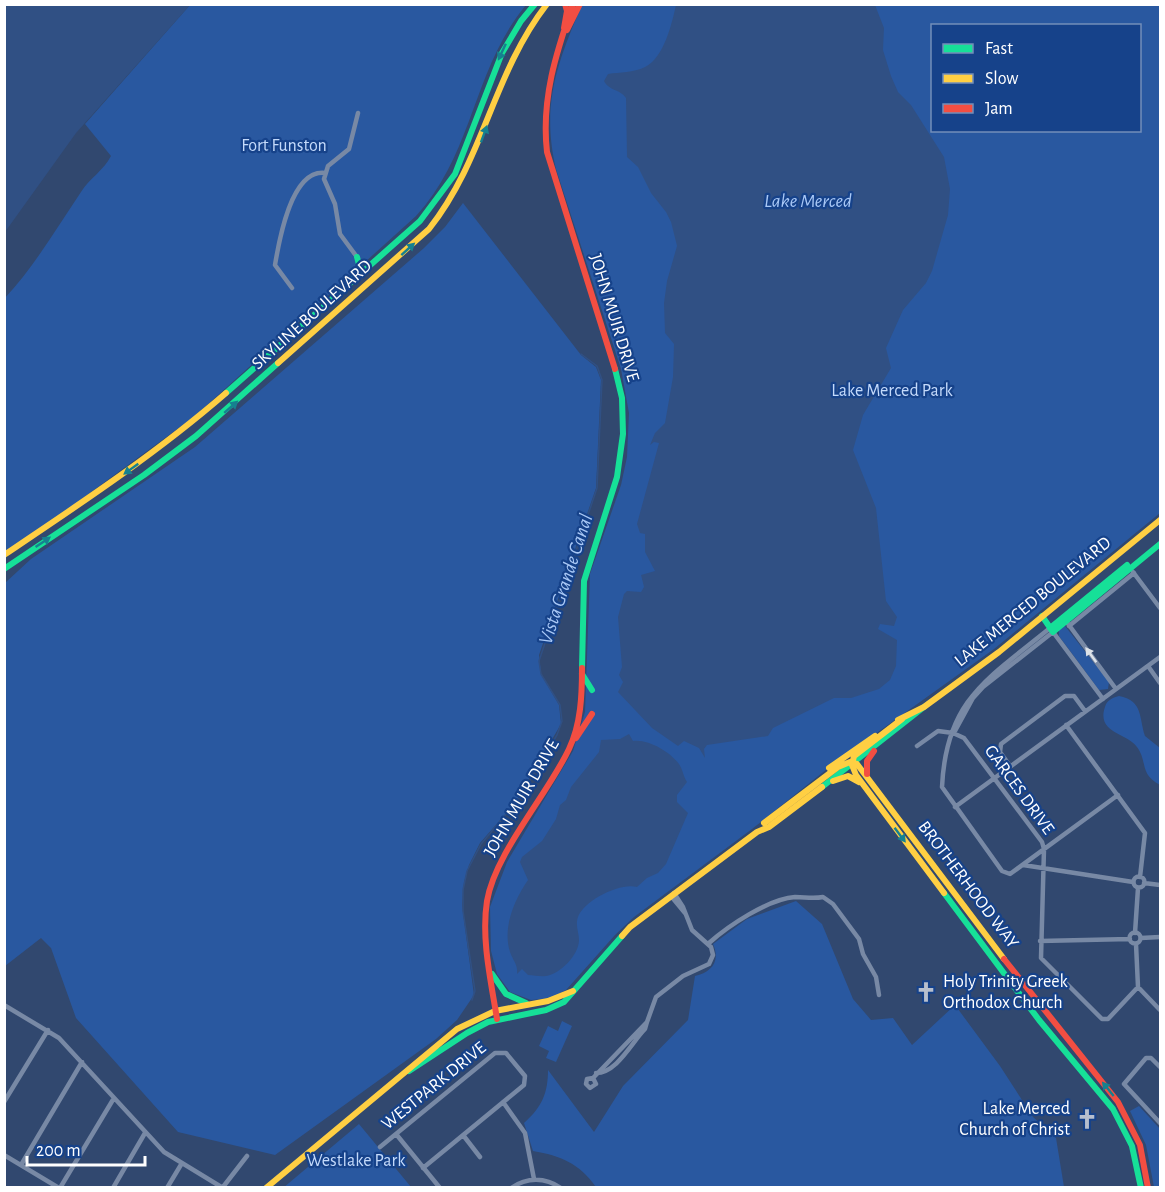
<svg xmlns="http://www.w3.org/2000/svg" width="1165" height="1192" font-family="'Alegreya Sans',sans-serif">
<rect width="100%" height="100%" fill="#31486f"/>
<path fill="#2958a0" fill-rule="evenodd" d="M 190,5 L 526,5 C 472,70 475,151 416,216 L 195,416 L 5,555 L 4,299 C 34,267 56,229 81,192 C 89,179 104,170 111,156 L 85,124 Z
M 582,5 L 1160,5 L 1160,513 L 994,649 L 832,765 L 752,829 L 634,917 L 615,935 L 566,990 L 552,998 L 531,1000 L 510,992 L 497,974 L 491,951 L 490,907 L 507,862 L 573,751 L 585,712 L 590,574 L 621,485 L 627,457 L 629,413 L 621,369 L 556,169 C 541,105 557,63 582,5 ZM 932,26 L 1140,26 L 1140,130 L 932,130 Z
M 463,203 L 581,355 L 596,367 L 601,380 L 596,488 L 539,655 L 541,674 L 559,705 L 561,724 L 515,803 L 480,843 L 469,865 L 464,882 L 462,905 L 474,995 L 457,1020 L 436,1039 L 275,1155 L 178,1132 L 76,1018 L 51,948 L 41,938 L 5,966 L 5,583 L 31,559 L 195,447 L 424,248 L 445,227 Z
M 1065,626 L 1109,682 L 1108,689 L 1099,690 L 1059,636 L 1059,629 Z
M 1119,696 C 1143,700 1139,718 1145,736 L 1160,748 L 1160,785 C 1139,774 1148,762 1137,747 C 1127,733 1096,733 1105,707 C 1107,700 1112,698 1119,696 Z
M 796,901 L 822,924 L 853,999 L 871,1020 L 893,1018 L 912,1045 L 955,1005 L 1000,1066 L 1033,1117 L 1056,1138 L 1064,1187 L 596,1187 C 579,1163 561,1156 533,1151 L 524,1123 C 542,1107 548,1093 548,1070 L 594,1132 L 623,1086 L 688,1020 L 695,976 C 711,972 721,962 713,944 L 747,919 Z
M 562,1021 L 572,1026 L 556,1062 L 546,1058 L 549,1051 L 539,1046 L 548,1026 L 558,1031 Z
M 1139,1106 L 1160,1129 L 1160,1187 L 1154,1187 L 1146,1145 L 1130,1111 Z
M 359,1124 L 411,1187 L 283,1188 Z"/>
<path fill="#305084" d="M 5,4 L 190,5 L 76,133 L 5,232 Z
M 676,5 L 875,5 L 884,28 L 883,50 L 891,76 L 898,92 L 911,105 L 944,157 L 950,189 L 948,215 L 932,271 L 926,283 L 903,310 L 886,348 L 891,368 L 863,415 L 853,450 L 876,508 L 886,601 L 897,617 L 894,626 L 880,624 L 878,629 L 897,640 L 896,666 L 890,680 L 879,689 L 851,698 L 834,698 L 773,728 L 768,736 L 707,745 L 704,749 L 705,758 L 699,748 L 684,741 L 678,746 L 652,728 L 618,692 L 623,682 L 619,675 L 622,667 L 618,617 L 624,594 L 627,591 L 641,592 L 644,587 L 641,575 L 655,571 L 645,552 L 645,534 L 640,533 L 637,524 L 659,443 L 654,442 L 650,445 L 655,433 L 665,423 L 673,377 L 674,344 L 665,333 L 664,303 L 667,281 L 677,246 L 671,222 L 666,212 L 651,193 L 638,167 L 627,157 L 626,98 C 620,89 609,91 604,81 L 608,74 C 620,72 633,73 645,67 C 664,58 672,23 676,5 Z
M 629,734 L 633,741 C 649,739 670,752 679,764 C 683,770 683,776 687,782 L 677,795 L 677,802 L 688,813 L 666,864 L 658,873 L 647,878 L 637,887 C 621,882 584,900 578,917 C 575,926 579,932 579,940 C 579,955 560,974 546,976 C 540,977 534,975 528,975 L 522,969 L 517,974 C 518,964 513,961 510,952 C 502,927 515,899 528,880 L 520,862 L 522,857 L 542,841 L 556,819 L 560,805 L 566,800 L 571,787 L 599,752 L 601,740 L 620,739 Z"/>
<g fill="none" stroke-linecap="round" stroke-linejoin="round">
<path stroke="#305084" stroke-width="1.5" d="M 472,1000 L 475,991 L 463,911 L 463,890 L 467,871 L 481,844 L 518,800 L 557,735 L 562,721 L 560,705 L 541,674 L 539,661 L 597,488 L 602,380 L 597,366 L 581,354"/>
<path stroke="#7889a5" stroke-width="4.5" d="M 357,257 L 340,234 L 335,204 L 324,179 L 328,166 L 349,149 L 358,113
M 292,288 L 275,265 C 279,241 291,169 325,173
M 1133,572 L 1160,608
M 1066,621 L 1116,689
M 1069,626 L 1134,573
M 1050,628 C 989,678 946,699 942,787 L 1002,871 L 1010,874 L 1118,795
M 1148,666 L 1160,683
M 1066,725 L 1145,833 L 1140,877
M 955,731 L 973,698 L 983,687 L 1053,632 L 1103,699
M 917,746 L 938,731 L 953,733 L 964,738 L 1042,842 L 1044,849 L 1041,958 L 1102,1019 L 1108,1019 L 1138,987
M 1010,766 L 1000,752 L 1001,744 L 1065,696 L 1074,696 L 1085,711
M 955,807 L 1160,657
M 1023,865 L 1133,882
M1133.5 882a5.5 5.5 0 1 1 11 0a5.5 5.5 0 1 1-11 0Z
M 1144,883 L 1160,885
M 671,896 L 685,913
M1129.5 938a5.5 5.5 0 1 1 11 0a5.5 5.5 0 1 1-11 0Z
M 1135,933 L 1138,888
M 1141,938 L 1160,937
M 1040,941 L 1130,939
M 709,943 C 728,926 768,899 795,897 C 805,897 813,899 823,897 L 833,904 L 859,939 L 863,954 L 876,977 L 879,995
M 1136,944 L 1138,987 L 1160,1010
M 4,1005 L 59,1038 L 164,1152 L 223,1188
M 1160,1067 L 1151,1058 L 1146,1058 L 1124,1084 L 1160,1123
M 596,1073 C 617,1073 632,1042 645,1029 L 647,1022
M 593,1078 L 596,1084 L 590,1088 L 586,1084 L 587,1079 L 593,1078 L 647,1022 L 656,997 L 683,976 L 709,964 L 713,955 L 711,947 L 692,930 L 683,907 L 674,893
M 4,1102 L 48,1030
M 503,1102 L 525,1133 L 534,1179
M 396,1134 L 440,1188
M 463,1135 L 480,1157
M 380,1147 L 495,1053 L 506,1053 L 525,1076 L 524,1085 L 423,1168
M 4,1155 L 59,1188
M 21,1165 L 82,1062
M 223,1187 L 247,1156
M 60,1188 L 114,1098
M 113,1188 L 145,1133
M 167,1188 L 182,1163
M 511,1188 C 527,1177 545,1177 561,1188"/>
<path stroke="#16e098" stroke-width="6" d="M 354,276 L 360,268 L 357,257
M 226,393 L 420,221 L 455,174 L 502,53 L 521,21 L 535,4
M 4,569 L 144,475 L 196,436 L 278,363
M 1042,616 L 1053,632 L 1160,544
M 1050,628 L 1127,565
M 582,668 L 584,581 L 617,477 L 623,434 L 622,398 L 615,369
M 582,674 L 592,690
M 822,787 L 924,707
M 944,893 L 1039,1020 L 1113,1109 L 1132,1146 L 1141,1188
M 492,974 L 506,994 L 526,1003
M 409,1071 L 467,1033 L 488,1022 L 546,1010 L 564,1002 L 622,936"/>
<path stroke="#ffcf43" stroke-width="6" d="M 278,363 L 429,229 C 485,158 492,75 547,4
M 4,555 C 80,504 157,453 226,393
M 902,719 L 854,756 L 852,765 L 856,775 L 944,893
M 898,720 L 924,707 L 999,652 L 1160,520
M 829,768 L 875,736
M 833,781 L 848,776 L 859,782
M 764,823 L 838,767 L 850,762 L 857,764 L 1004,959
M 622,936 L 630,927 L 757,832 L 769,827 L 822,787
M 266,1188 L 457,1029 L 495,1011 L 548,1001 L 573,991"/>
<path stroke="#f24e42" stroke-width="6" d="M 573,4 C 556,53 541,99 547,152 L 615,369
M 564,28 L 567,11 L 565,4
M 567,30 L 580,4
M 576,738 L 592,714
M 867,774 L 867,761 L 874,751
M 1004,959 L 1118,1102 L 1140,1145 L 1148,1188
M 497,1019 C 491,981 481,939 487,901 C 495,853 548,794 569,749 C 581,724 582,695 582,668"/>
</g>
<defs><path id="oneway-solid" d="M-6-.8H1V-3.2L6.5 0L1 3.2V.8H-6Z" transform="scale(1.5)"/></defs>
<g fill="#168190">
<use href="#oneway-solid" transform="translate(502 52) rotate(115)"/>
<use href="#oneway-solid" transform="translate(484 134) rotate(-70)"/>
<use href="#oneway-solid" transform="translate(408 249) rotate(-42)"/>
<use href="#oneway-solid" transform="translate(231 407) rotate(-41)"/>
<use href="#oneway-solid" transform="translate(131 469) rotate(144)"/>
<use href="#oneway-solid" transform="translate(43 542) rotate(-34)"/>
<use href="#oneway-solid" transform="translate(900 835) rotate(53)"/>
<use href="#oneway-solid" transform="translate(1108 1089) rotate(-129)"/>
</g>
<use fill="#dde2e8" href="#oneway-solid" transform="translate(1091 655) rotate(-126)"/>
<defs>
<g id="church-bare" transform="scale(1.62)"><path d="M-1.2-6h2.4v3.5h3.3v2.4h-3.3V6h-2.4V-.1h-3.3v-2.4h3.3Z" fill="#b7bfcd" stroke="#16428a" stroke-width="2.5" paint-order="stroke"/></g>
</defs>
<g fill-rule="evenodd">
<use href="#church-bare" x="926" y="992"/>
<use href="#church-bare" x="1087" y="1119"/>
</g>
<g text-anchor="middle" dominant-baseline="central" stroke-width="4.5" stroke-linejoin="round" paint-order="stroke">
<g font-size="18" fill="#c4dafb" stroke="#16428a">
<text x="284" y="146">Fort Funston</text>
<text x="892" y="391">Lake Merced Park</text>
<text x="356" y="1161">Westlake Park</text>
</g>
<g font-size="18" fill="#fff" stroke="#16428a">
<text transform="translate(312 315) rotate(-42)">SKYLINE BOULEVARD</text>
<text transform="translate(614 318) rotate(73)">JOHN MUIR DRIVE</text>
<text transform="translate(1033 602) rotate(-39)">LAKE MERCED BOULEVARD</text>
<text transform="translate(1019 790) rotate(54)">GARCES DRIVE</text>
<text transform="translate(522 798) rotate(-60)">JOHN MUIR DRIVE</text>
<text transform="translate(968 885) rotate(53)">BROTHERHOOD WAY</text>
<text transform="translate(434 1086) rotate(-39)">WESTPARK DRIVE</text>
</g>
<g font-size="18" fill="#fff" stroke="#16428a" text-anchor="start">
<text x="943" y="982">Holy Trinity Greek<tspan x="943" dy="21">Orthodox Church</tspan></text>
<text x="1070" y="1109" text-anchor="end">Lake Merced<tspan x="1070" dy="21">Church of Christ</tspan></text>
</g>
<g font-size="20" font-style="italic" fill="#a9c8f6" stroke="#16428a">
<text x="808" y="201">Lake Merced</text>
<text transform="translate(566 579) rotate(-72)">Vista Grande Canal</text>
</g>
</g>
<rect width="1165" height="1192" fill="none" stroke="#ffffff" stroke-width="12"/>
<rect x="931" y="24" width="210" height="108" fill="#16428a" stroke="#738eb9" stroke-width="1.5"/>
<rect x="943" y="44" width="30" height="9" fill="#16e098" stroke="#738eb9" stroke-width="1.5"/>
<text x="985" y="54" font-size="18" fill="#ffffff">Fast</text>
<rect x="943" y="74" width="30" height="9" fill="#ffcf43" stroke="#738eb9" stroke-width="1.5"/>
<text x="985" y="84" font-size="18" fill="#ffffff">Slow</text>
<rect x="943" y="104" width="30" height="9" fill="#f24e42" stroke="#738eb9" stroke-width="1.5"/>
<text x="985" y="114" font-size="18" fill="#ffffff">Jam</text>
<path d="M27 1156v9h118v-9" fill="none" stroke="#ffffff" stroke-width="3"/>
<text x="36" y="1156" font-size="18" fill="#ffffff" stroke="#16428a" stroke-width="4.5" paint-order="stroke">200 m</text>
</svg>
